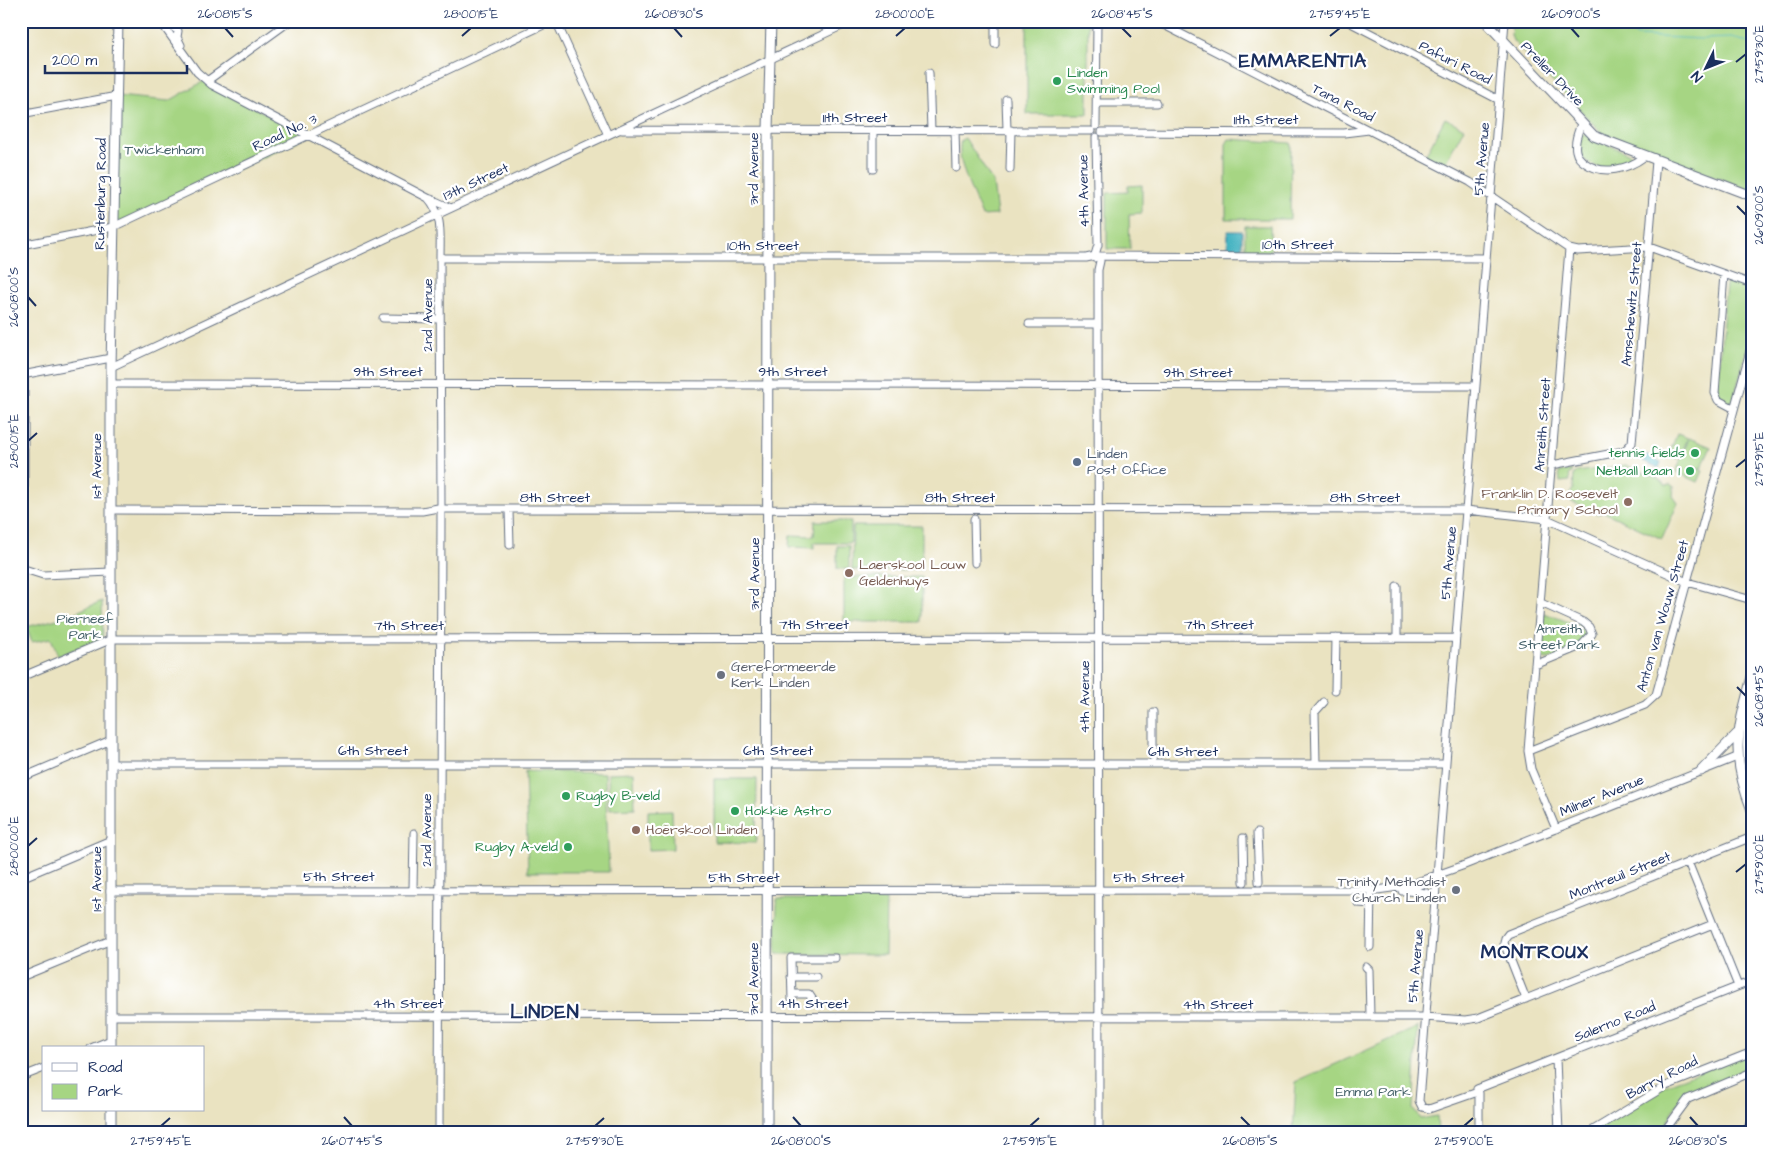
<svg xmlns="http://www.w3.org/2000/svg" width="1773" height="1154" font-family="'Architects Daughter',sans-serif">
<rect width="100%" height="100%" fill="#fff"/>
<filter id="ink" filterUnits="userSpaceOnUse"><feTurbulence type="fractalNoise" baseFrequency=".02" numOctaves="2"/><feDisplacementMap in="SourceGraphic" scale="10" xChannelSelector="R" yChannelSelector="G"/><feConvolveMatrix kernelMatrix="1 2 1 2 8 2 1 2 1" color-interpolation-filters="sRGB"/></filter>
<filter id="wash" filterUnits="userSpaceOnUse"><feTurbulence type="fractalNoise" baseFrequency=".0096" numOctaves="4" result="noise"/><feDisplacementMap in="SourceGraphic" scale="20" xChannelSelector="R" yChannelSelector="G"/><feGaussianBlur stdDeviation="1.12" result="paint"/><feColorMatrix in="noise" values="0 0 0 0 0 0 0 0 0 0 0 0 0 0 0 0 0 1.4 0 .05"/><feComposite in="paint" operator="in"/></filter>
<g filter="url(#wash)">
<rect width="100%" height="100%" fill="#eae3c1"/>
<path fill="#a6d583" stroke="#608270" d="M 1027,21 L 1088,21 L 1088,114 L 1027,114 Z
M 1512,21 L 1752,21 L 1752,191 L 1602,133 L 1513,41 L 1511,35 Z
M 204,81 L 308,136 L 114,228 L 117,96 L 169,101 Z
M 1445,118 L 1464,128 L 1443,167 L 1424,158 Z
M 1581,133 L 1630,154 L 1630,162 C 1604,170 1600,172 1578,155 L 1578,136 Z
M 965,138 L 993,182 L 997,215 L 982,216 C 974,195 955,161 961,140 Z
M 1229,139 L 1291,143 L 1290,219 L 1226,219 L 1226,144 Z
M 1142,185 L 1142,213 L 1129,214 L 1130,249 L 1107,249 L 1107,193 L 1128,192 L 1128,186 Z
M 1245,226 L 1270,226 L 1271,251 L 1245,251 Z
M 1729,281 L 1752,289 L 1752,331 L 1733,401 L 1730,404 L 1717,394 L 1726,284 Z
M 1677,434 L 1688,438 L 1679,459 L 1669,454 Z
M 1689,438 L 1711,447 L 1701,469 L 1697,468 L 1703,471 L 1698,482 L 1676,472 Z
M 1626,465 L 1657,478 L 1666,485 L 1671,484 L 1674,486 L 1673,496 L 1678,503 L 1662,539 L 1604,512 L 1597,514 L 1570,501 L 1568,497 L 1573,489 L 1574,474 L 1577,472 Z
M 1572,470 L 1572,473 L 1569,474 L 1570,481 L 1560,482 L 1559,472 Z
M 815,521 L 851,521 L 851,543 L 814,543 L 814,548 L 789,547 L 790,535 L 814,536 Z
M 853,526 L 922,526 L 922,570 L 852,570 Z
M 837,546 L 849,546 L 849,569 L 837,569 Z
M 844,577 L 922,577 L 922,622 L 844,622 Z
M 102,601 L 103,638 L 58,656 L 51,638 L 32,642 L 26,627 L 65,617 Z
M 1544,613 L 1577,625 L 1585,633 L 1582,645 L 1547,660 L 1540,658 Z
M 525,771 L 605,773 L 609,872 L 528,872 Z
M 634,772 L 635,808 L 609,809 L 608,773 Z
M 714,779 L 757,779 L 756,843 L 714,842 Z
M 672,810 L 673,849 L 648,850 L 648,811 Z
M 777,899 L 886,900 L 885,955 L 776,954 Z
M 1418,1027 L 1413,1109 L 1420,1119 L 1437,1116 L 1438,1133 L 1293,1133 L 1296,1082 Z
M 1752,1051 L 1752,1067 L 1681,1097 L 1661,1133 L 1584,1133 L 1665,1085 Z"/>
<path fill="#46b4c2" stroke="#307290" d="M 1228,231 L 1242,231 L 1242,248 L 1227,248 Z
M 1646,454 L 1661,462 L 1659,468 L 1643,461 Z"/>
<g fill="none" stroke-linecap="round" stroke-linejoin="round">
<path stroke="#46b4c2" stroke-width="1" d="M 1610,21 L 1638,36 L 1703,39 L 1732,38 L 1752,43"/>
</g>
</g>
<g filter="url(#ink)">
<g fill="none" stroke-linecap="round" stroke-linejoin="round">
<g stroke="#636e81" stroke-width="9">
<path id="minor" d="M 160,21 L 197,72 L 212,85 L 428,198 C 443,214 440,237 440,258 L 441,508
M 165,21 L 178,31 L 177,37 L 181,45
M 556,21 L 608,135
M 995,21 L 995,44
M 1156,21 L 1470,182 L 1569,249 L 1578,251 L 1649,247 L 1752,284
M 1347,21 L 1499,100
M 929,73 L 931,130
M 207,81 L 290,21
M 1006,99 L 1007,130
M 1098,103 L 1157,103
M 21,114 L 117,96
M 1581,124 C 1578,132 1574,142 1576,151 C 1577,157 1581,160 1585,163 C 1603,176 1628,169 1644,157
M 1096,126 L 1097,21
M 622,130 L 1091,131
M 955,130 L 956,168
M 1102,132 L 1344,133 L 1369,130
M 873,169 L 873,130
M 1010,169 L 1011,130
M 431,199 L 451,208
M 21,245 L 113,227 L 552,21
M 1100,256 L 1486,258
M 440,258 L 1086,258 L 1095,256
M 1094,258 L 1098,245 L 1096,137
M 1724,274 L 1715,393 L 1718,400 L 1733,408
M 383,318 L 440,319
M 1029,324 L 1098,324
M 111,367 L 852,21
M 22,375 L 111,358
M 24,375 L 24,486
M 111,384 L 1476,386
M 1552,465 L 1624,451 L 1632,443 L 1656,161
M 443,509 L 1466,510 L 1547,519 L 1687,582 L 1752,600
M 111,510 L 422,511 L 438,508
M 509,511 L 510,545
M 974,519 L 975,563
M 21,568 L 43,575 L 111,572
M 1397,638 L 1397,586
M 1535,665 L 1581,646 L 1592,634 L 1589,627 L 1583,622 L 1541,603
M 21,677 L 112,639 L 1456,638
M 1335,690 L 1336,638
M 1153,712 L 1153,757
M 1528,751 L 1645,705 L 1656,695 L 1752,344
M 111,764 L 1445,764
M 1316,764 L 1315,712 L 1324,702
M 21,778 L 111,740
M 1556,829 L 1531,769 L 1528,751 L 1569,249
M 1257,833 L 1259,882
M 1243,838 L 1244,882
M 1688,862 L 1738,986
M 21,878 L 111,840
M 413,889 L 414,833
M 110,891 L 1377,890 L 1406,886 L 1462,866 L 1737,757
M 1402,891 L 1439,879
M 1407,891 L 1427,893 L 1434,899
M 1358,903 L 1371,904
M 1370,947 L 1371,890
M 1366,967 L 1369,970 L 1370,1017
M 21,977 L 111,940
M 791,977 L 816,977
M 792,994 L 809,994 L 813,1000
M 1526,999 L 1504,943 L 1505,938 L 1508,934 L 1752,837
M 792,1001 L 791,958 L 835,958
M 111,1016 L 1425,1017 L 1465,1020 L 1478,1018 L 1713,924
M 91,1048 L 111,1040
M 1556,1059 L 1559,1133
M 21,1077 L 44,1068
M 1477,1089 L 1752,981
M 1475,1093 L 1429,1109 L 1422,1107 L 1419,1101 L 1505,21
M 1479,1093 L 1479,1133
M 439,1133 L 441,514
M 1099,1133 L 1098,270 L 1100,261
M 1588,1133 L 1666,1086 L 1752,1052
M 1663,1133 L 1688,1099 L 1752,1072
M 1746,1133 L 1752,1118"/>
</g>
<g stroke="#636e81" stroke-width="11">
<path id="major" d="M 1485,21 L 1594,136 L 1752,196
M 1752,677 C 1737,733 1730,754 1752,810
M 1752,711 C 1746,735 1746,757 1752,780
M 1701,771 L 1737,734
M 111,1048 L 111,367 L 118,21
M 111,1133 L 111,1110
M 767,1133 L 768,130 L 771,21"/>
</g>
<use href="#minor" stroke="#fff" stroke-width="7"/>
<use href="#major" stroke="#fff" stroke-width="9"/>
</g>
</g>
<path fill="none" stroke="#1b2f5e" stroke-width="2" d="M 225,28 L 233,37M 674,28 L 682,37M 1122,28 L 1131,37M 1571,28 L 1579,37M 462,36 L 471,28M 896,36 L 905,28M 1330,36 L 1340,28M 1736,62 L 1746,54M 1737,206 L 1746,215M 28,297 L 36,306M 28,441 L 37,433M 1736,467 L 1746,459M 1737,687 L 1746,696M 28,846 L 37,838M 1736,872 L 1746,864M 344,1117 L 352,1126M 793,1117 L 801,1126M 1241,1117 L 1250,1126M 1690,1117 L 1698,1126M 161,1126 L 170,1118M 595,1126 L 604,1118M 1030,1126 L 1039,1118M 1464,1126 L 1473,1118"/>
<g fill="#2e9e5b" stroke="#fff" stroke-width="2">
<circle cx="1057" cy="81" r="5"/>
<circle cx="1695" cy="453" r="5"/>
<circle cx="1690" cy="471" r="5"/>
<circle cx="566" cy="796" r="5"/>
<circle cx="735" cy="811" r="5"/>
<circle cx="568" cy="847" r="5"/>
</g>
<circle fill="#5c6f8a" stroke="#fff" stroke-width="2" cx="1077" cy="462" r="5"/>
<g fill="#8d6e63" stroke="#fff" stroke-width="2">
<circle cx="1628" cy="502" r="5"/>
<circle cx="849" cy="573" r="5"/>
<circle cx="636" cy="830" r="5"/>
</g>
<g fill="#6b7280" stroke="#fff" stroke-width="2">
<circle cx="721" cy="675" r="5"/>
<circle cx="1456" cy="890" r="5"/>
</g>
<g text-anchor="middle" dominant-baseline="central" stroke-width="4.5" stroke-linejoin="round" paint-order="stroke">
<g font-size="14" fill="#1b2f5e" stroke="#fff">
<text transform="translate(1455 63) rotate(27)">Pafuri Road</text>
<text transform="translate(1552 74) rotate(46)">Preller Drive</text>
<text transform="translate(1343 103) rotate(27)">Tana Road</text>
<text x="855" y="118">11th Street</text>
<text x="1266" y="120">11th Street</text>
<text transform="translate(285 133) rotate(-25)">Road No. 3</text>
<text transform="translate(1482 159) rotate(-85)">5th Avenue</text>
<text transform="translate(754 169) rotate(-90)">3rd Avenue</text>
<text transform="translate(476 182) rotate(-25)">13th Street</text>
<text transform="translate(1084 191) rotate(-91)">4th Avenue</text>
<text transform="translate(101 194) rotate(-89)">Rustenburg Road</text>
<text x="1298" y="245">10th Street</text>
<text x="763" y="246">10th Street</text>
<text transform="translate(1632 304) rotate(-85)">Amschewitz Street</text>
<text transform="translate(428 315) rotate(-90)">2nd Avenue</text>
<text x="388" y="372">9th Street</text>
<text x="793" y="372">9th Street</text>
<text x="1198" y="373">9th Street</text>
<text transform="translate(1543 425) rotate(-86)">Anreith Street</text>
<text transform="translate(97 466) rotate(-90)">1st Avenue</text>
<text x="555" y="498">8th Street</text>
<text x="960" y="498">8th Street</text>
<text x="1365" y="498">8th Street</text>
<text transform="translate(1449 563) rotate(-85)">5th Avenue</text>
<text transform="translate(755 574) rotate(-90)">3rd Avenue</text>
<text transform="translate(1663 616) rotate(-74)">Anton van Wouw Street</text>
<text x="814" y="625">7th Street</text>
<text x="1219" y="625">7th Street</text>
<text x="409" y="626">7th Street</text>
<text transform="translate(1085 697) rotate(-90)">4th Avenue</text>
<text x="373" y="751">6th Street</text>
<text x="778" y="751">6th Street</text>
<text x="1183" y="752">6th Street</text>
<text transform="translate(1602 796) rotate(-22)">Milner Avenue</text>
<text transform="translate(427 830) rotate(-90)">2nd Avenue</text>
<text transform="translate(1620 876) rotate(-22)">Montreuil Street</text>
<text x="339" y="877">5th Street</text>
<text x="744" y="878">5th Street</text>
<text x="1149" y="878">5th Street</text>
<text transform="translate(97 879) rotate(-90)">1st Avenue</text>
<text transform="translate(1416 966) rotate(-85)">5th Avenue</text>
<text transform="translate(754 979) rotate(-90)">3rd Avenue</text>
<text x="408" y="1004">4th Street</text>
<text x="813" y="1004">4th Street</text>
<text x="1218" y="1005">4th Street</text>
<text transform="translate(1615 1022) rotate(-22)">Salerno Road</text>
<text transform="translate(1662 1078) rotate(-27)">Barry Road</text>
</g>
<g font-size="14" fill="#27864d" stroke="#fff" text-anchor="start">
<text x="1067" y="73">Linden<tspan x="1067" dy="16">Swimming Pool</tspan></text>
<text x="1685" y="453" text-anchor="end">tennis fields</text>
<text x="1680" y="471" text-anchor="end">Netball baan 1</text>
<text x="576" y="796">Rugby B-veld</text>
<text x="745" y="811">Hokkie Astro</text>
<text x="558" y="847" text-anchor="end">Rugby A-veld</text>
</g>
<g font-size="14" fill="#456169" stroke="#fff">
<text x="164" y="150">Twickenham</text>
<text x="85" y="619">Pierneef<tspan x="85" dy="16">Park</tspan></text>
<text x="1559" y="629">Anreith<tspan x="1559" dy="16">Street Park</tspan></text>
<text x="1373" y="1092">Emma Park</text>
</g>
<g font-size="14" fill="#4e5e75" stroke="#fff" text-anchor="start">
<text x="1087" y="454">Linden<tspan x="1087" dy="16">Post Office</tspan></text>
</g>
<g font-size="14" fill="#785e54" stroke="#fff" text-anchor="start">
<text x="1618" y="494" text-anchor="end">Franklin D. Roosevelt<tspan x="1618" dy="16">Primary School</tspan></text>
<text x="859" y="565">Laerskool Louw<tspan x="859" dy="16">Geldenhuys</tspan></text>
<text x="646" y="830">Hoërskool Linden</text>
</g>
<g font-size="14" fill="#5b616d" stroke="#fff" text-anchor="start">
<text x="731" y="667">Gereformeerde<tspan x="731" dy="16">Kerk Linden</tspan></text>
<text x="1446" y="882" text-anchor="end">Trinity Methodist<tspan x="1446" dy="16">Church Linden</tspan></text>
</g>
<g font-size="19" font-weight="bold" letter-spacing="1" fill="#1b2f5e" stroke="#fff">
<text x="1303" y="61">EMMARENTIA</text>
<text x="1535" y="952">MONTROUX</text>
<text x="545" y="1012">LINDEN</text>
</g>
</g>
<rect width="1773" height="1154" fill="none" stroke="#fff" stroke-width="55"/>
<rect x="42" y="1046" width="162" height="65" fill="#ffffff" stroke="#a4acbf"/>
<rect x="52" y="1063" width="25" height="8" fill="#ffffff" stroke="#a4acbf"/>
<text x="88" y="1072" font-size="15" fill="#1b2f5e">Road</text>
<rect x="52" y="1084" width="25" height="15" fill="#a6d583" stroke="#a4acbf"/>
<text x="88" y="1096" font-size="15" fill="#1b2f5e">Park</text>
<g transform="translate(1706 68) rotate(227)" stroke="#ffffff" stroke-width="4" paint-order="stroke">
<path d="M0-4L9 19L0 12L-9 19Z" fill="#1b2f5e"/>
<text y="-8" font-size="14" font-weight="bold" text-anchor="middle" fill="#1b2f5e">N</text>
</g>
<path d="M45 65v8h142v-8" fill="none" stroke="#1b2f5e" stroke-width="2.5"/>
<text x="52" y="65" font-size="15" fill="#1b2f5e" stroke="#ffffff" stroke-width="4" paint-order="stroke">200 m</text>
<rect x="28" y="28" width="1718" height="1098" fill="none" stroke="#1b2f5e" stroke-width="2"/>
<g font-size="12" text-anchor="middle" fill="#1b2f5e">
<text x="225" y="18">26°08'15"S</text>
<text x="471" y="18">28°00'15"E</text>
<text x="674" y="18">26°08'30"S</text>
<text x="905" y="18">28°00'00"E</text>
<text x="1122" y="18">26°08'45"S</text>
<text x="1340" y="18">27°59'45"E</text>
<text x="1571" y="18">26°09'00"S</text>
<text transform="translate(1759 54) rotate(-90)" y="4">27°59'30"E</text>
<text transform="translate(1759 215) rotate(-90)" y="4">26°09'00"S</text>
<text transform="translate(14 297) rotate(-90)" y="4">26°08'00"S</text>
<text transform="translate(14 441) rotate(-90)" y="4">28°00'15"E</text>
<text transform="translate(1759 459) rotate(-90)" y="4">27°59'15"E</text>
<text transform="translate(1759 696) rotate(-90)" y="4">26°08'45"S</text>
<text transform="translate(14 846) rotate(-90)" y="4">28°00'00"E</text>
<text transform="translate(1759 864) rotate(-90)" y="4">27°59'00"E</text>
<text x="161" y="1145">27°59'45"E</text>
<text x="352" y="1145">26°07'45"S</text>
<text x="595" y="1145">27°59'30"E</text>
<text x="801" y="1145">26°08'00"S</text>
<text x="1030" y="1145">27°59'15"E</text>
<text x="1250" y="1145">26°08'15"S</text>
<text x="1464" y="1145">27°59'00"E</text>
<text x="1698" y="1145">26°08'30"S</text>
</g>
</svg>
